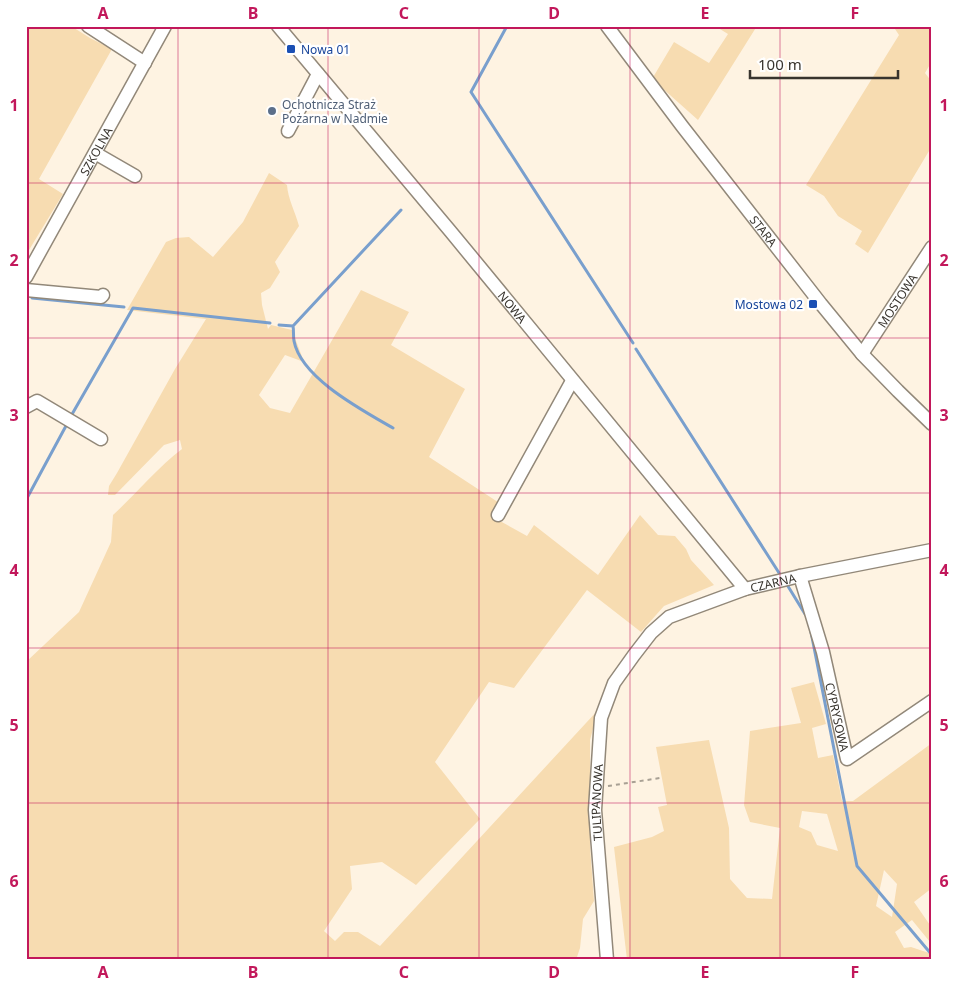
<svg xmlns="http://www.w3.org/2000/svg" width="958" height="986" font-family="'Noto Sans',sans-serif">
<rect width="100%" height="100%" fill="#fef3e2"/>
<path fill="#f7dcb1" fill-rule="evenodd" d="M 26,26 L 71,26 L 90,38 L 112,49 L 39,179 L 63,194 L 29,250 L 26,248 Z
M 715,26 L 757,26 L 698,120 L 652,79 L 674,42 L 709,63 L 728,34 Z
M 893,26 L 932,26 L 932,61 L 925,73 L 932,82 L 932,146 L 868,253 L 855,244 L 862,231 L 838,216 L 824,196 L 806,185 L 899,35 Z
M 269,173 L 287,185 C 288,199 295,211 299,226 L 275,262 L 280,272 L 270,288 L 261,293 L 262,305 L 268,329 L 271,325 L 292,330 L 304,362 L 285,355 L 259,395 L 270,408 L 290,413 L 361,290 L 409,312 L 391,345 L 465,389 L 429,457 L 507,508 L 500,521 L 527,536 L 534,525 L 598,575 L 640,515 L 658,535 L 675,536 L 686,549 L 691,560 L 714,585 L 664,606 L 641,632 L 587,590 L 514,688 L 489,682 L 435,762 L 480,819 L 416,885 L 382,862 L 350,866 L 352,889 L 324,931 L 335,941 L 344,932 L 358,932 L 380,946 L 598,710 L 590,740 L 590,847 L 594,901 L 583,919 L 580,948 L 576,960 L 26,960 L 26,662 L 79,612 L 111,542 L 113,515 C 136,494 157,468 182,449 L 180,440 L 164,445 L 115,495 L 108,495 L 109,486 L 117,473 L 175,369 L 206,319 L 127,310 L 166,242 L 176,238 L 189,237 L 213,257 L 243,222 Z
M 814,682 L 826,724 L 812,728 L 818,758 L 833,755 L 842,801 L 853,801 L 932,743 L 932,888 L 914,902 L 932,928 L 932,941 L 930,942 L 912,920 L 895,932 L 904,948 L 911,947 L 932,954 L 932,960 L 627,960 L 614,847 L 652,837 L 664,831 L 658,807 L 667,805 L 656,747 L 709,740 L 729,828 L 730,879 L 747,898 L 772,899 L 780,828 L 750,822 L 744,805 L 750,731 L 801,723 L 791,688 ZM 802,811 L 827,814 L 838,851 L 817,845 L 811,832 L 799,827 ZM 884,870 L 897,884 L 892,917 L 876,906 Z"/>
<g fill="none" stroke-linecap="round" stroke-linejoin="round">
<path stroke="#799fcd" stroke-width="3" d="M 507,26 L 471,92 L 633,343
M 32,298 L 124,307
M 279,325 L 293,326 L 401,210
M 293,326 C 294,331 293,336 294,341 C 301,378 362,410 393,428
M 636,349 L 781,576
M 71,416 L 133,308 L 270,323
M 26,500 L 67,424
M 786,583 L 805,614
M 811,632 L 857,866 L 932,955"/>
<g stroke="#928879" stroke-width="15">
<g id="minor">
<path d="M 88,26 L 145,63"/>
<path id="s1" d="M 278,26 L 451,232 L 745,589"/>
<path id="s2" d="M 607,26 L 682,126 L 821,304 L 862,354 L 898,391 L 932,424"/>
<path d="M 288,131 L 318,74"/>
<path d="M 95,153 L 135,176"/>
<path id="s3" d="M 26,277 L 165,26"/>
<path d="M 26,290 L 101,297 L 103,295"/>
<path id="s4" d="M 862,354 L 932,247"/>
<path d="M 26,407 L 37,401 L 101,439"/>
<path d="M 498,515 L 572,381"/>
<path id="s5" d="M 800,576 L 823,652 L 847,759 L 932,701"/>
<path id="s6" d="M 607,960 L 595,810 L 601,718 L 614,683 L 634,655 L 651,633 L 669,617 L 745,589 L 800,576 L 932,550"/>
</g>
</g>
<path stroke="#a8a094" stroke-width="2" stroke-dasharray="4 4" stroke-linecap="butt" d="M 608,786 L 660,778"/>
<use href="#minor" stroke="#fff" stroke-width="12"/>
</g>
<path fill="none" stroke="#c2185b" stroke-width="1" stroke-opacity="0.55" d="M 178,26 L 178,960M 328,26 L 328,960M 479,26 L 479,960M 630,26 L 630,960M 780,26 L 780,960M 26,183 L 932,183M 26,338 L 932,338M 26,493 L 932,493M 26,648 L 932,648M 26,803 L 932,803"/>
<g fill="#1a4fb4" stroke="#fff" stroke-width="2">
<rect x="286" y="44" width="10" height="10" rx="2.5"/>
<rect x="808" y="299" width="10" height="10" rx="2.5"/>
</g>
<circle fill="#5c6f8a" stroke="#fff" stroke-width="2" cx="272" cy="111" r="5"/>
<g text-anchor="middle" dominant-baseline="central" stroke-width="4.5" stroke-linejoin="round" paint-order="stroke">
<g font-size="12" fill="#164399" stroke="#fff" text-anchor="start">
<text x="301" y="49">Nowa 01</text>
<text x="803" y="304" text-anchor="end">Mostowa 02</text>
</g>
<g font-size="12" fill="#4e5e75" stroke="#fff" text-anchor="start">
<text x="282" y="104">Ochotnicza Straż<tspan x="282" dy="14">Pożarna w Nadmie</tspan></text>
</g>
<g font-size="12" fill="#38342e" stroke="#fff">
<text stroke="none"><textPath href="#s3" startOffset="144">SZKOLNA</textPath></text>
<text stroke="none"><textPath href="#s2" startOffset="258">STARA</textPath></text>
<text stroke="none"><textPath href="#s4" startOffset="64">MOSTOWA</textPath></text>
<text stroke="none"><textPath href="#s1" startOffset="366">NOWA</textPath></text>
<text stroke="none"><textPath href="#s6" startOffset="476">CZARNA</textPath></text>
<text stroke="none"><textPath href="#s5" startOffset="146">CYPRYSOWA</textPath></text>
<text stroke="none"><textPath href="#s6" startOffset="158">TULIPANOWA</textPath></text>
</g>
</g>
<rect width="958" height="986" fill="none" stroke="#ffffff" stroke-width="55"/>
<path d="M750 70v8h148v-8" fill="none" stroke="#38342e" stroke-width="2.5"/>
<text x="758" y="70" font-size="15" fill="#38342e" stroke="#ffffff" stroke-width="4" paint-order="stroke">100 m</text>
<rect x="28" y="28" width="902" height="930" fill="none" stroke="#c2185b" stroke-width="2"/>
<g font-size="16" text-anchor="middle" font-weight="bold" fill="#c2185b">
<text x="103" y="19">A</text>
<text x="253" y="19">B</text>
<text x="404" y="19">C</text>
<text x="554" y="19">D</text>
<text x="705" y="19">E</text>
<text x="855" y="19">F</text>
<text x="14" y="111">1</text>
<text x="944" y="111">1</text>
<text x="14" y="266">2</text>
<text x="944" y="266">2</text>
<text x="14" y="421">3</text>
<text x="944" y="421">3</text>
<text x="14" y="576">4</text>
<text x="944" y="576">4</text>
<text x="14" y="731">5</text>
<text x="944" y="731">5</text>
<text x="14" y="887">6</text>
<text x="944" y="887">6</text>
<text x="103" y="978">A</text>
<text x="253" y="978">B</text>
<text x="404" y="978">C</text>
<text x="554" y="978">D</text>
<text x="705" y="978">E</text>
<text x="855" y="978">F</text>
</g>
</svg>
